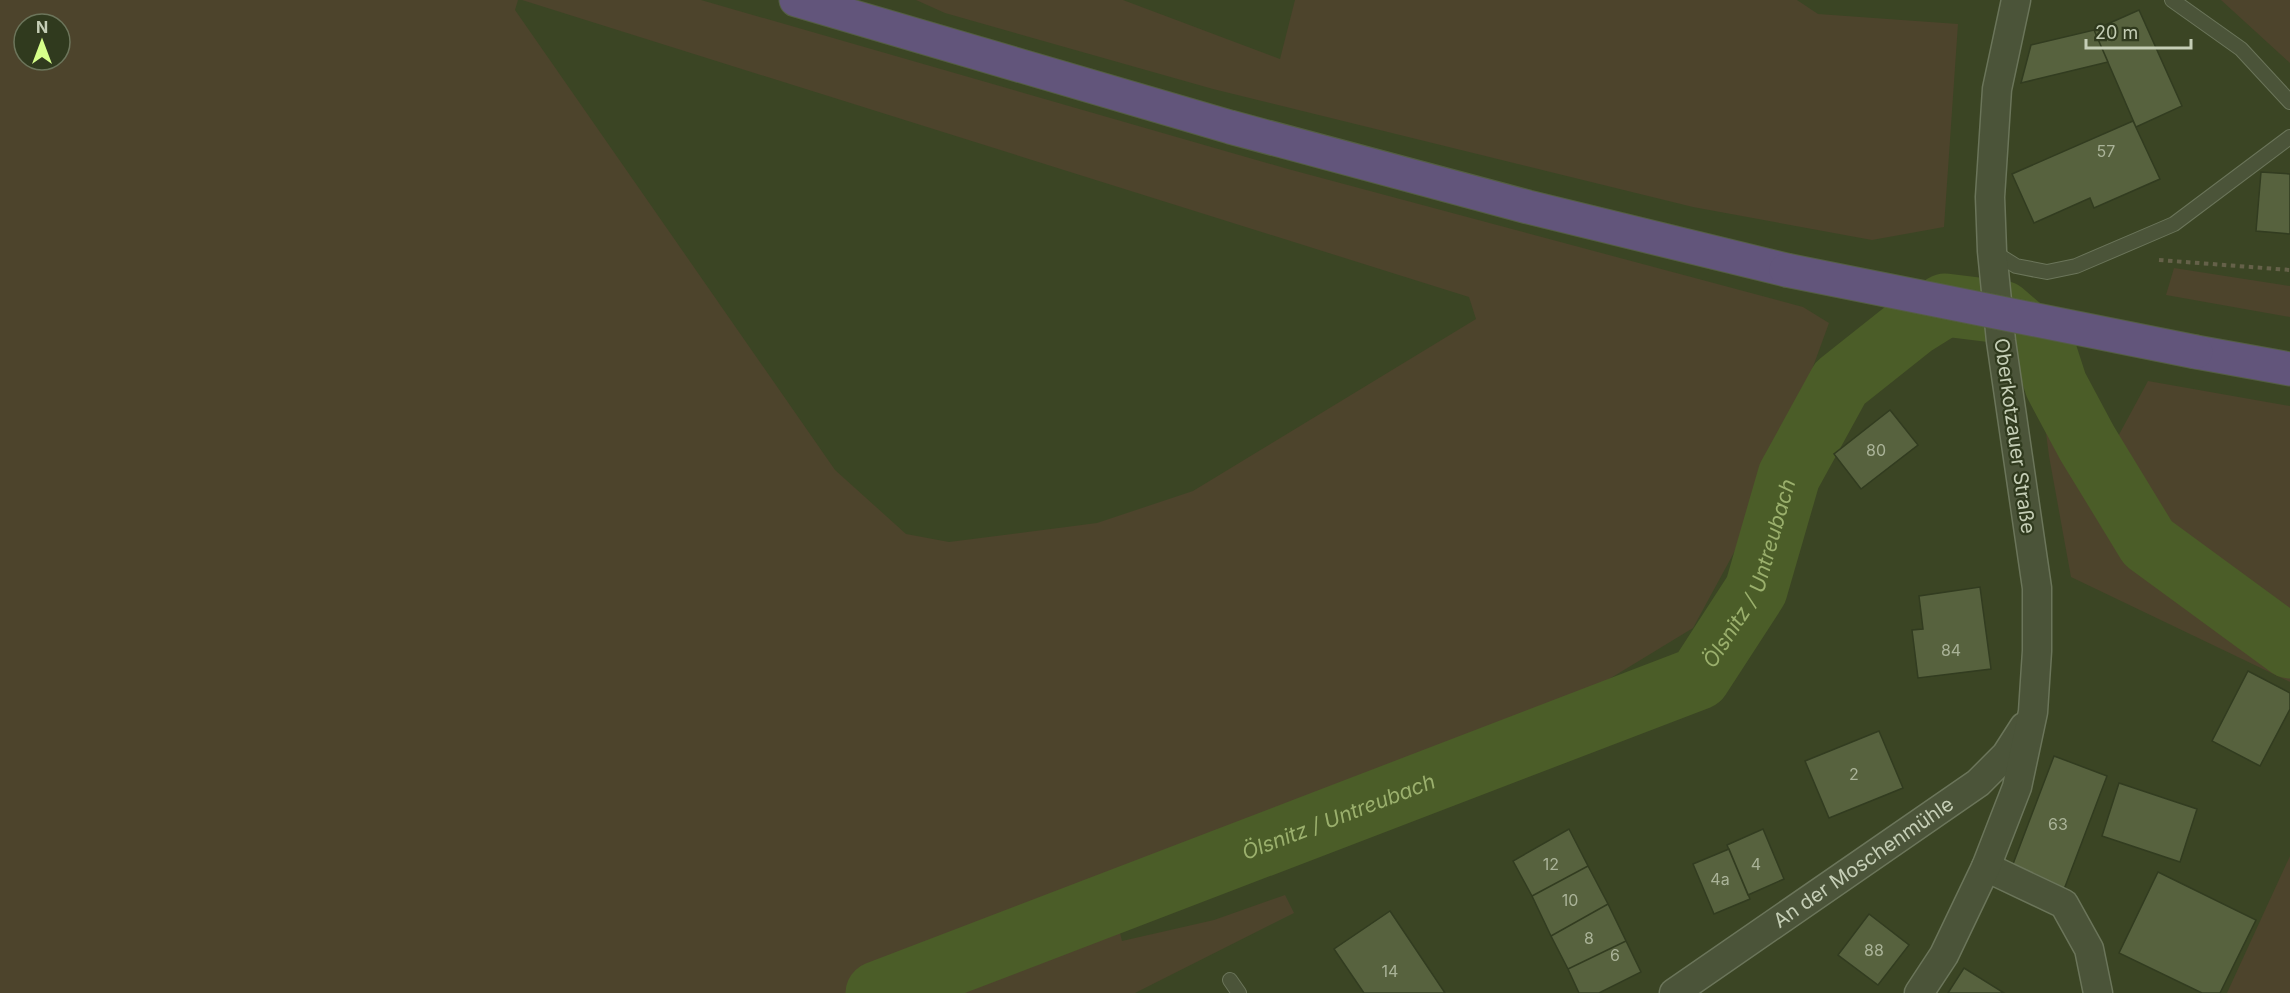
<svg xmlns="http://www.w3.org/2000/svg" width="2290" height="993" font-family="Inter,sans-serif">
<rect width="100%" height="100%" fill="#3b4524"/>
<path fill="#4d442c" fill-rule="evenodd" d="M 0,0 L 518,0 L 515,10 L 835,470 L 906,534 L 949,542 L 1097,523 L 1193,491 L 1476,319 L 1469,297 L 522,0 L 701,0 L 1288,169 L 1803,307 L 1829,323 L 1768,490 L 1693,628 L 1573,701 L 1107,880 L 1122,941 L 1214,920 L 1285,895 L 1294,913 L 1135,993 L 0,993 ZM 24,24 L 60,24 L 60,60 L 24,60 Z
M 916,0 L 1123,0 L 1280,59 L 1295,0 L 1797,0 L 1818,14 L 1958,24 L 1944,227 L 1872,240 L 1693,207 L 1213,89 L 945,13 Z
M 2221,0 L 2290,0 L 2290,63 Z
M 2174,268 L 2290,286 L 2290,317 L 2166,295 Z
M 2037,363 L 2101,468 L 2148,381 L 2290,406 L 2290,682 L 2071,577 L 2049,456 Z
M 2290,856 L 2290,993 L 2227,993 Z"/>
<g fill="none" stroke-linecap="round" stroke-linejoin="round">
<path stroke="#4b5d28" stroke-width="63" id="s1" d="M 877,993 L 1699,678 L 1756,590 L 1789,476 L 1840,383 L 1913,325 L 1945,305 L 2002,312 L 2044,348 L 2056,385 L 2087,443 L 2148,543 L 2290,647"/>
</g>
<path fill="#57623e" stroke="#323c20" stroke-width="1.5" d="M 2139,10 L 2182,106 L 2136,127 L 2094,30 Z
M 2094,30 L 2108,62 L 2021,83 L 2031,45 Z
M 2133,121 L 2160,179 L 2094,208 L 2090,198 L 2034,223 L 2012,174 Z
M 2261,172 L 2290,174 L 2290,234 L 2256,231 Z
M 1890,410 L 1918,445 L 1861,489 L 1834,454 Z
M 1980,587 L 1991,669 L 1918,678 L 1912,630 L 1923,629 L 1919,596 Z
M 2248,671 L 2290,693 L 2290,709 L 2260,766 L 2212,741 Z
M 1879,731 L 1903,788 L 1829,818 L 1805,761 Z
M 2054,756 L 2107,776 L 2063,892 L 2010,872 Z
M 2119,783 L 2197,809 L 2180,862 L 2102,836 Z
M 1569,829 L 1588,866 L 1532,896 L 1513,861 Z
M 1763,829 L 1784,879 L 1748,895 L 1727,845 Z
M 1729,849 L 1750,899 L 1714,914 L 1693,864 Z
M 1588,866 L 1608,904 L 1551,936 L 1532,896 Z
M 2158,872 L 2256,920 L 2220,993 L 2202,993 L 2119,953 Z
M 1608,904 L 1626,941 L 1568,969 L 1551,936 Z
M 1390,911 L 1445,993 L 1364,993 L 1334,949 Z
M 1869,914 L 1909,945 L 1878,985 L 1838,955 Z
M 1626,941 L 1641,972 L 1599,993 L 1579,993 L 1568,969 Z
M 1964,968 L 2004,993 L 1948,993 Z"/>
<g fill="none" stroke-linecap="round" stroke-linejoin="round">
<g stroke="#6b755a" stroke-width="16">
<path id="lane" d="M 2172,0 L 2241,49 L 2290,102
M 1992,251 L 2016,266 L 2047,272 L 2076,266 L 2174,224 L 2290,137
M 1230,980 L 1239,993"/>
</g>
<g stroke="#6b755a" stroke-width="31">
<g id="street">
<path d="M 1986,867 L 2064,904 L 2089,949 L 2098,993"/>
<path id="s2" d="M 1674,993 L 1978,783 L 2006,755 L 2024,727"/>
<path d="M 1919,993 L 1944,955 L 1986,867 L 2017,787 L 2033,712 L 2037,651 L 2037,588 L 2001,341 L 1992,251 L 1990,197 L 1997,89 L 2016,0"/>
</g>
</g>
<g stroke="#555f44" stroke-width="35">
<path id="highway" d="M 796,0 L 1230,127 L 1528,207 L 1786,270
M 2196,352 L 2290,369"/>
</g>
<path stroke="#656149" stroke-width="4" stroke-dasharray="4.5 4.5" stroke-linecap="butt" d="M 2159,260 L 2290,270"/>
<use href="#lane" stroke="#4b5439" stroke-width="14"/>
<use href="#street" stroke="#4b5439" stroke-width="28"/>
<use href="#highway" stroke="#62557b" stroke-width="33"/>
<g stroke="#555f44" stroke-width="35" stroke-linecap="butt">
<path id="highway-bridge" d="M 1786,270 L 2196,352"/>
</g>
<use href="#highway-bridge" stroke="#62557b" stroke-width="33"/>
</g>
<g text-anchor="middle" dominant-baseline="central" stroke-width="4.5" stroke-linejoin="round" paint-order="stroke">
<g font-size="16" fill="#aab398">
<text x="2106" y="151">57</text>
<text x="1876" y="450">80</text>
<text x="1951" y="650">84</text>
<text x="1854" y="774">2</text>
<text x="2058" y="824">63</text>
<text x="1551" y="864">12</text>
<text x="1756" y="864">4</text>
<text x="1720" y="879">4a</text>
<text x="1570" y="900">10</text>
<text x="1589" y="938">8</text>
<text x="1874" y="950">88</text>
<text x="1615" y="955">6</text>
<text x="1390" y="971">14</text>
</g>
<g font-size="20" fill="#c5ceb6" stroke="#303a1e">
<text transform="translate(2015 436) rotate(82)">Oberkotzauer Straße</text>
<text stroke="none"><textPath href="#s2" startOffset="230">An der Moschenmühle</textPath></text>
</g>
<g font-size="21" font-style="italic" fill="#9bb06d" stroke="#303a1e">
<text stroke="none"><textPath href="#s1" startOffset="998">Ölsnitz / Untreubach</textPath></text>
<text stroke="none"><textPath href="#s1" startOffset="494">Ölsnitz / Untreubach</textPath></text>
</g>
</g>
<g transform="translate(42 42)"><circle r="28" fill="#303a1e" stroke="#6c755b" stroke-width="1.5"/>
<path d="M0-4.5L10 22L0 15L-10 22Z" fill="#d6ff8a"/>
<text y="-9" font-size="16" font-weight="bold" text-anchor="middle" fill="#c5ceb6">N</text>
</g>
<path d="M2086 39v9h105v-9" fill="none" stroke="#c5ceb6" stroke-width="3"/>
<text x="2095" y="39" font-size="18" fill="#c5ceb6" stroke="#303a1e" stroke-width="4.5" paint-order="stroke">20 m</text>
</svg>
